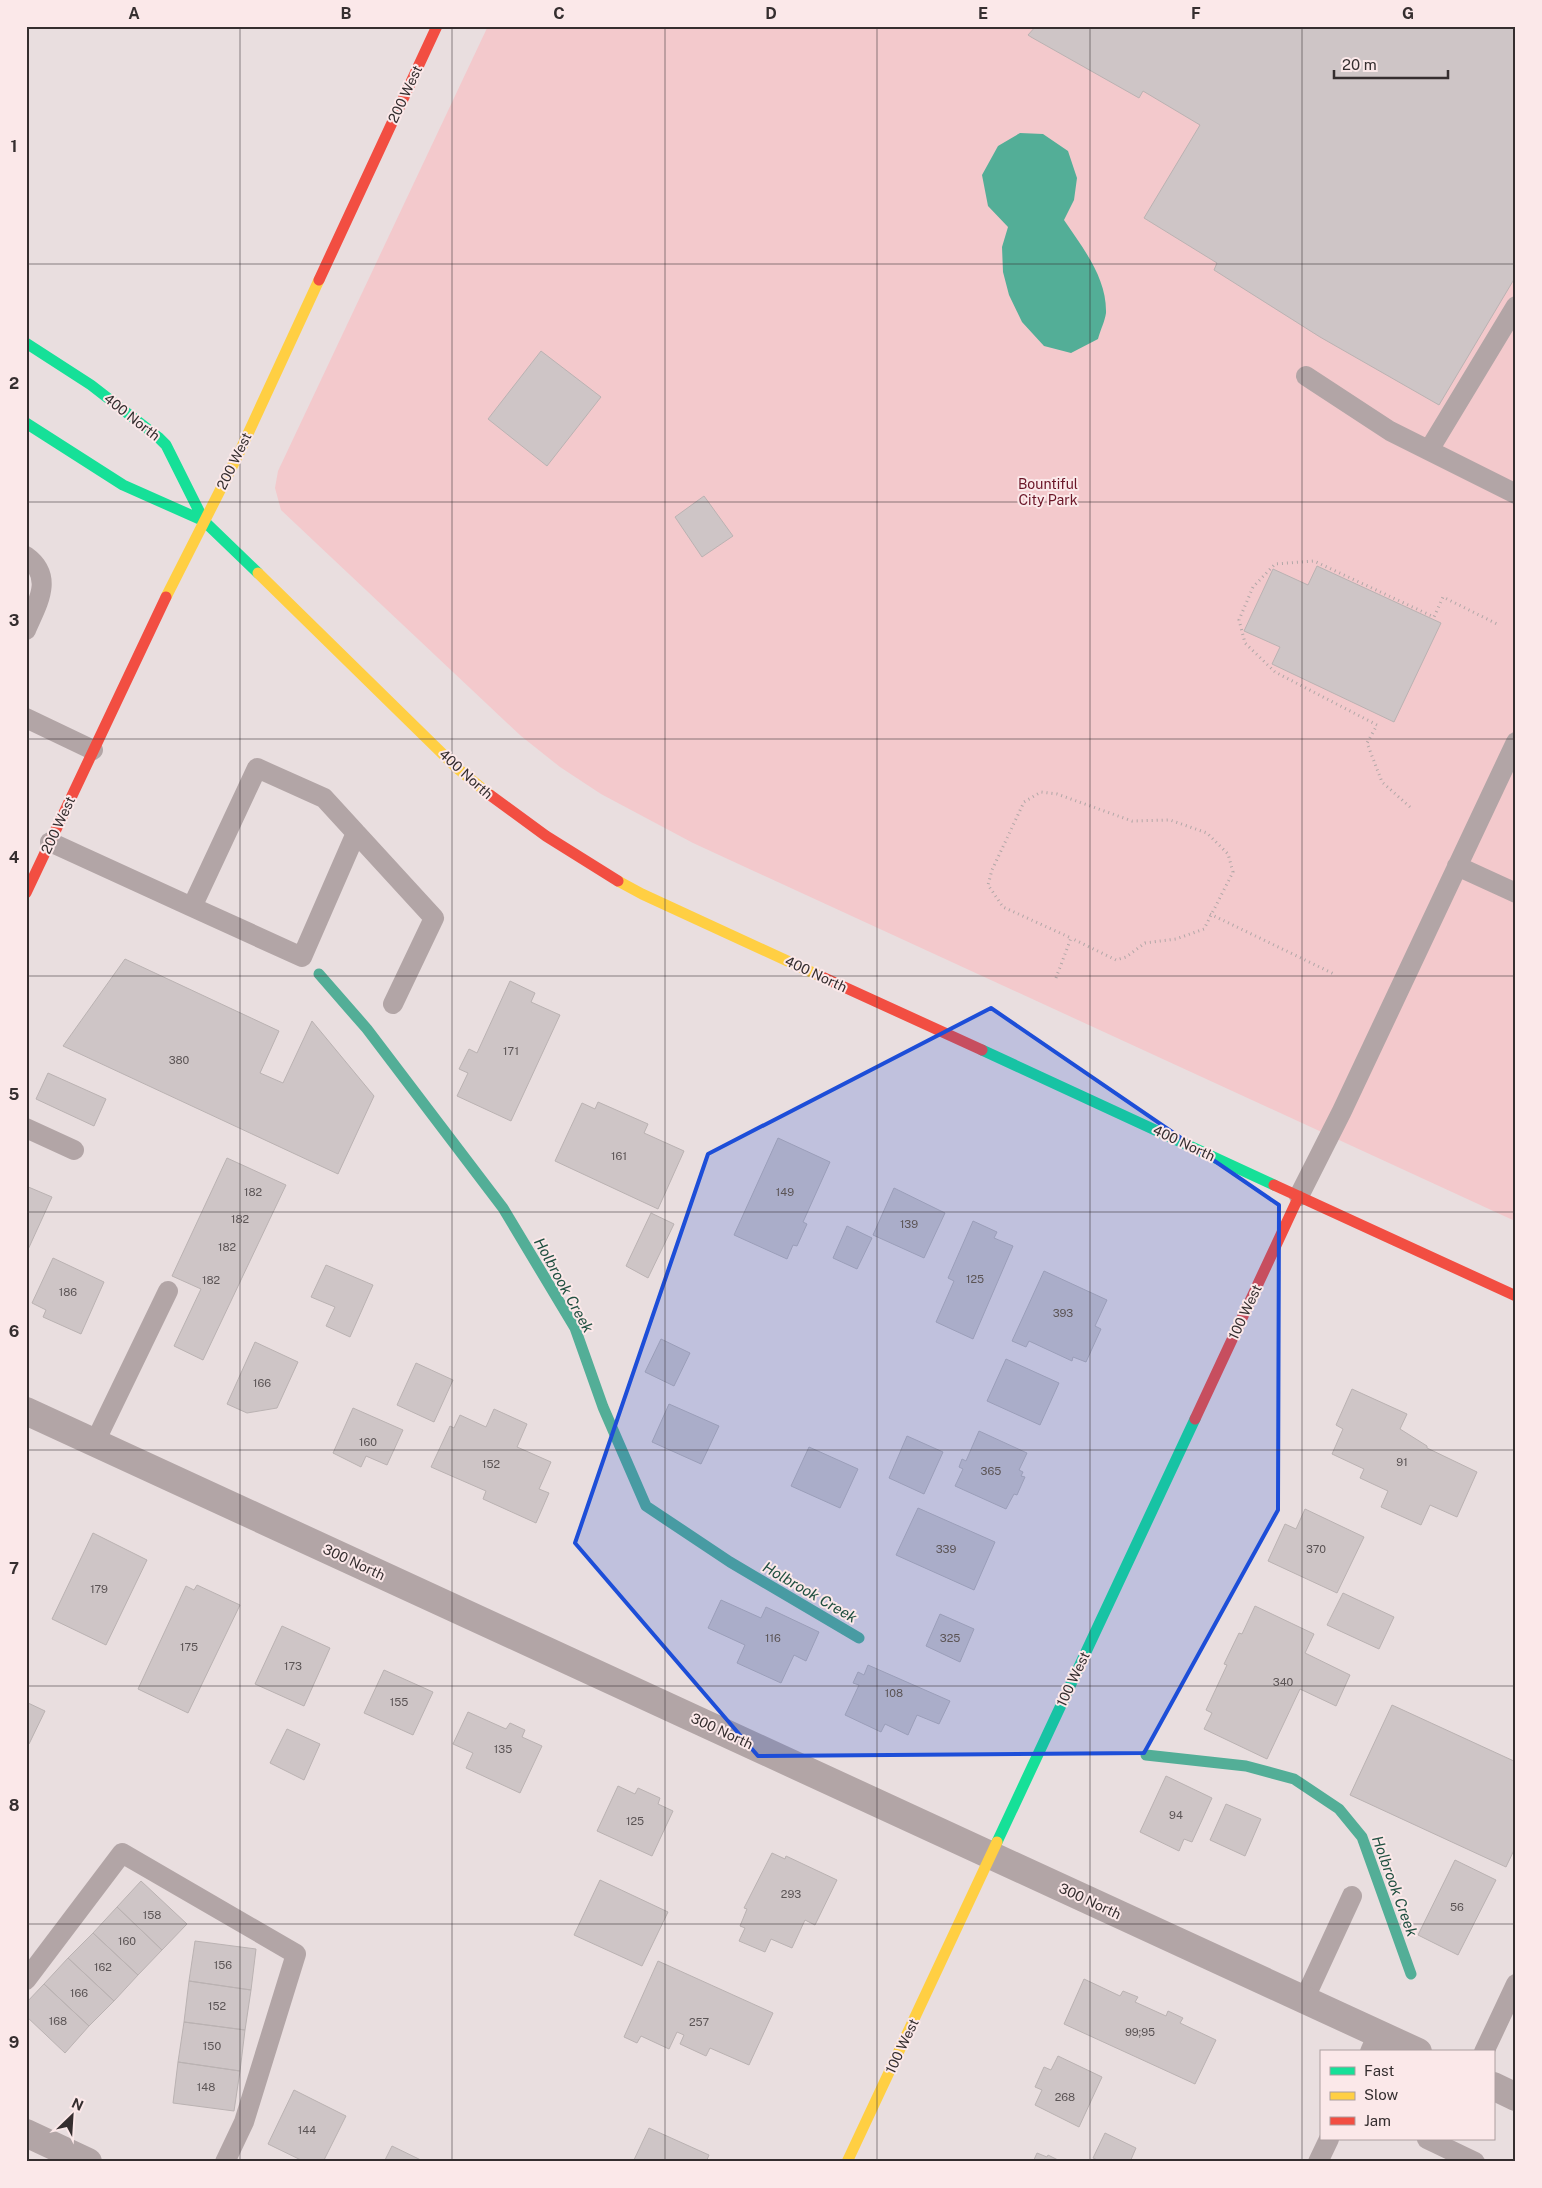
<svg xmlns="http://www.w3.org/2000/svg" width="1542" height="2188" font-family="'Public Sans',sans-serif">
<rect width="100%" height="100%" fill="#e9dedf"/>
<path fill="#f3c9cc" d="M 488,26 L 1516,26 L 1515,1221 L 693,843 L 601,794 L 560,767 L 521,736 L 281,510 L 275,488 L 278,471 Z"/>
<path fill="#53ae97" d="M 1020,133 L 1043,134 L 1068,151 L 1077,178 L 1074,200 L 1064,220 C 1083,248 1107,278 1106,313 C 1105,321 1100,331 1098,339 L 1071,353 L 1044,346 L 1022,322 L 1009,295 L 1003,272 L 1002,247 L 1008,227 L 988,206 L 982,175 L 998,146 Z"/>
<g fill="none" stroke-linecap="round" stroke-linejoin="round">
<path stroke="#53ae97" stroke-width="11" d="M 319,974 L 367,1029 L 503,1208 L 575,1328 L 603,1407 L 646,1506 L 730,1562 L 859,1638
M 1146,1755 L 1246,1766 L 1294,1779 L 1339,1809 L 1362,1837 L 1411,1974"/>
</g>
<path fill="#cec5c6" stroke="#bab2b2" d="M 1036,26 L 1516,26 L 1516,276 L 1439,405 L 1320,337 L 1214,270 L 1217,263 L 1144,218 L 1200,125 L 1143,91 L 1139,98 L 1031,37 L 1028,35 Z
M 541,351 L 601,397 L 547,466 L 488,419 Z
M 704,496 L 733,536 L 702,557 L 675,517 Z
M 1317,566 L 1441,623 L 1394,722 L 1272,664 L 1280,647 L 1244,631 L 1273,569 L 1308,585 Z
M 125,959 L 279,1031 L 260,1073 L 283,1083 L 312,1021 L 374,1096 L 338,1174 L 63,1046 Z
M 510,981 L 535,993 L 531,1002 L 560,1015 L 511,1121 L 457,1096 L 468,1073 L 459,1069 L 469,1049 L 477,1053 Z
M 48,1073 L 106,1099 L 94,1126 L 36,1099 Z
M 598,1102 L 648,1124 L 644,1133 L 684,1151 L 658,1209 L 555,1161 L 582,1103 L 595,1109 Z
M 778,1138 L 830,1162 L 803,1222 L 807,1224 L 797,1246 L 793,1245 L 787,1259 L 734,1235 Z
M 227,1158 L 286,1185 L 203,1360 L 174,1346 L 201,1289 L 172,1276 Z
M 26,1186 L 52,1197 L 26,1254 Z
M 894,1188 L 945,1213 L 924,1258 L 873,1235 Z
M 651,1213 L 674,1224 L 648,1278 L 626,1266 Z
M 973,1221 L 997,1232 L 994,1238 L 1013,1246 L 973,1339 L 936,1322 L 954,1281 L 948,1278 Z
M 847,1226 L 872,1238 L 857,1269 L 833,1258 Z
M 53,1258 L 104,1282 L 81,1334 L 43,1317 L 46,1310 L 32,1303 Z
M 326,1265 L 373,1285 L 350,1337 L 326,1326 L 335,1307 L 311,1297 Z
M 1044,1271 L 1107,1300 L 1095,1326 L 1101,1329 L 1086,1362 L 1073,1357 L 1072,1361 L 1029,1341 L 1026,1347 L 1012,1341 Z
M 661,1339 L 690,1353 L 674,1386 L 645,1372 Z
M 255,1342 L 298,1362 L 277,1408 L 247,1413 L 227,1404 Z
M 1006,1359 L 1059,1383 L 1040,1425 L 987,1401 Z
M 416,1363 L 453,1380 L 434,1422 L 397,1405 Z
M 1352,1389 L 1407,1414 L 1400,1429 L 1427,1446 L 1427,1448 L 1477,1472 L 1457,1517 L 1430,1505 L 1421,1525 L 1381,1507 L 1388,1491 L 1360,1478 L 1364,1469 L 1332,1454 L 1343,1429 L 1336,1425 Z
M 669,1404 L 719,1426 L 701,1464 L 652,1442 Z
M 353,1408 L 403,1430 L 387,1465 L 366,1456 L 361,1467 L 333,1453 Z
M 494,1409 L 527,1424 L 517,1447 L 551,1462 L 539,1489 L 549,1493 L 536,1523 L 483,1499 L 486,1491 L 431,1467 L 450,1426 L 454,1428 L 460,1415 L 486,1427 Z
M 979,1431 L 1027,1453 L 1019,1470 L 1023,1472 L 1021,1476 L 1025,1477 L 1017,1495 L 1014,1494 L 1006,1509 L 955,1486 L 963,1469 L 959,1467 L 962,1459 L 966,1461 Z
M 907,1436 L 943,1452 L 924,1494 L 889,1478 Z
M 809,1447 L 858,1469 L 840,1508 L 791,1486 Z
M 918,1508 L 995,1542 L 974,1590 L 896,1555 Z
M 1305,1509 L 1364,1537 L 1337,1593 L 1268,1561 L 1285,1524 L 1296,1529 Z
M 93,1533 L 147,1560 L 106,1645 L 52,1619 Z
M 197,1585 L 240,1605 L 188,1713 L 138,1689 L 186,1586 L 194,1590 Z
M 1343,1593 L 1394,1617 L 1379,1649 L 1327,1625 Z
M 721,1600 L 761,1618 L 766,1607 L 819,1632 L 806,1661 L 794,1655 L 781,1683 L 737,1663 L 745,1645 L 708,1628 Z
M 1255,1606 L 1314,1634 L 1305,1653 L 1350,1675 L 1336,1706 L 1300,1689 L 1267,1759 L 1204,1729 L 1212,1713 L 1206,1710 L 1227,1665 L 1224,1664 L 1239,1633 L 1242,1634 Z
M 940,1614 L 974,1629 L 960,1662 L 926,1646 Z
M 282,1626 L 330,1648 L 304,1706 L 255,1684 Z
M 868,1665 L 950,1701 L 939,1724 L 917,1715 L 908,1735 L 885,1724 L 881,1732 L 845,1715 L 859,1685 L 853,1683 L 858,1672 L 864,1675 Z
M 384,1670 L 433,1692 L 413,1735 L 364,1713 Z
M 26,1702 L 45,1711 L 29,1744 L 26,1743 Z
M 1392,1705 L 1516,1762 L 1516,1846 L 1506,1867 L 1350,1795 Z
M 468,1712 L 506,1729 L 510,1723 L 525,1730 L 522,1737 L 542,1746 L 520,1793 L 466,1768 L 473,1753 L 453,1744 Z
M 287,1729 L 320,1744 L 304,1780 L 270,1763 Z
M 1166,1776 L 1212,1798 L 1192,1842 L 1184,1839 L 1179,1851 L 1140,1832 Z
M 618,1786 L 635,1794 L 638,1788 L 660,1798 L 658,1804 L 673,1811 L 652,1856 L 597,1831 Z
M 1226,1804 L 1261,1819 L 1245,1856 L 1210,1840 Z
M 772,1853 L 785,1859 L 786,1856 L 837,1880 L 815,1925 L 805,1920 L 792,1948 L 771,1939 L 765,1952 L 739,1941 L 745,1928 L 740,1926 L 747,1909 L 744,1908 Z
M 1455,1860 L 1496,1880 L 1458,1955 L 1418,1935 Z
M 600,1880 L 668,1912 L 642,1966 L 574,1935 Z
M 141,1881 L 187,1924 L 162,1950 L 117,1907 Z
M 117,1907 L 162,1950 L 138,1975 L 93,1933 Z
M 93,1933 L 138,1975 L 114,2001 L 68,1958 Z
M 195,1941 L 256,1949 L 251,1990 L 189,1981 Z
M 68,1958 L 114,2001 L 89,2026 L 44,1984 Z
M 658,1961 L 773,2013 L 749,2065 L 710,2048 L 706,2056 L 680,2044 L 684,2035 L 677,2032 L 669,2049 L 641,2036 L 637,2043 L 624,2037 Z
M 1084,1979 L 1120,1996 L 1123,1991 L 1138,1997 L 1135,2002 L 1166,2016 L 1168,2011 L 1183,2018 L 1180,2023 L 1216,2040 L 1195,2084 L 1064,2024 Z
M 189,1981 L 251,1990 L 245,2030 L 184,2022 Z
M 44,1984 L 89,2026 L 65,2053 L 26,2016 L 26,2003 Z
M 184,2022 L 245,2030 L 240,2071 L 178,2062 Z
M 1058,2056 L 1102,2077 L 1079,2127 L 1035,2105 L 1042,2090 L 1035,2087 L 1044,2067 L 1051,2070 Z
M 178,2062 L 240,2071 L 234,2111 L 173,2103 Z
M 294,2090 L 346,2116 L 323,2162 L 305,2162 L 268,2144 Z
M 649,2128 L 709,2155 L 706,2162 L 633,2162 Z
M 1105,2133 L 1136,2148 L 1130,2162 L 1102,2162 L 1093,2158 Z
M 392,2146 L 425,2162 L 384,2162 Z
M 1037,2153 L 1047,2157 L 1048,2155 L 1062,2162 L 1033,2162 Z"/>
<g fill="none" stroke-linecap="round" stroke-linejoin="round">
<path stroke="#b1a7a7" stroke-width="3" stroke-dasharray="1 4" stroke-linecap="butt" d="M 1410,807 L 1382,782 L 1367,743 L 1377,725 L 1275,672 L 1245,643 L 1239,620 L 1253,587 L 1275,564 L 1314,561 L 1434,617 L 1443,597 L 1497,624
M 1210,914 L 1334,974
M 1056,978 L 1071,938 L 1003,907 L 988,885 L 992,870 L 1024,802 L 1041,792 L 1057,794 L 1132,821 L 1170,820 L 1207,833 L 1228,854 L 1233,872 L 1204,929 L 1176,939 L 1145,943 L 1126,957 L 1116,960 L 1071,938"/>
<path stroke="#b2a5a6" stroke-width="20" d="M 1306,376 L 1390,431 L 1516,494
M 1429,450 L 1516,306
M 26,556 C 55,577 37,604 26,630
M 26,718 L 93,750
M 50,842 L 192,907 L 257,768 L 324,798 L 434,918 L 393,1004
M 1457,866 L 1516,893
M 192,907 L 302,957 L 356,833
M 26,1128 L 74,1150
M 1299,1196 L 1342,1111 L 1516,742
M 95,1442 L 168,1291
M 26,1980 L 122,1853 L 296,1954 L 244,2122 L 225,2162
M 1304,2000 L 1352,1896
M 1370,2052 L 1378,2033
M 1484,2052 L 1516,1984
M 1427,2139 L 1475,2162
M 1318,2162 L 1329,2139"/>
<path stroke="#b2a5a6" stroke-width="28" d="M 26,1411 L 1418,2052
M 1493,2086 L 1516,2097
M 26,2133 L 88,2162"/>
<path stroke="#16e098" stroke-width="11" d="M 26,343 L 91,385 L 158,437 L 166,445 L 204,521 L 258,573
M 26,423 L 123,485 L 204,521
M 982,1050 L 1274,1185
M 997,1842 L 1195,1419"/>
<path stroke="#ffcf43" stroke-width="11" d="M 258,573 L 457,768 L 490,795
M 166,597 L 240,451 L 319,280
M 618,881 L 642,894 L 820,976
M 847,2162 L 997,1842"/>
<path stroke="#f24e42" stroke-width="11" d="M 319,280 L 437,26
M 490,795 L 546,836 L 618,881
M 26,893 L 166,597
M 820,976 L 982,1050
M 1274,1185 L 1516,1296
M 1195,1419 L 1299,1196"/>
</g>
<path fill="#1d4ed8" fill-opacity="0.2" stroke="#1d4ed8" stroke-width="4" stroke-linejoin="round" d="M 991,1008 L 1279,1205 L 1278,1510 L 1144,1753 L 758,1756 L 575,1543 L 708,1154 Z"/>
<path fill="none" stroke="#352e2f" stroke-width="1" stroke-opacity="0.55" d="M 240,26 L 240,2162M 452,26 L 452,2162M 665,26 L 665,2162M 877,26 L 877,2162M 1090,26 L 1090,2162M 1302,26 L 1302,2162M 26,264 L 1516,264M 26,502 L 1516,502M 26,739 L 1516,739M 26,976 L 1516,976M 26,1212 L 1516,1212M 26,1450 L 1516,1450M 26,1686 L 1516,1686M 26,1924 L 1516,1924"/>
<g text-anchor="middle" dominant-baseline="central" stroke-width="4" stroke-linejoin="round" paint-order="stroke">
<g font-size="11" fill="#5b5455">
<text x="511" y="1051">171</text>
<text x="179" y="1060">380</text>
<text x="619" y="1156">161</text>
<text x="253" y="1192">182</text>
<text x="785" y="1192">149</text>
<text x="240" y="1219">182</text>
<text x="909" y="1224">139</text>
<text x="227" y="1247">182</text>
<text x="975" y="1279">125</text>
<text x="211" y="1280">182</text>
<text x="68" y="1292">186</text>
<text x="1063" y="1313">393</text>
<text x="262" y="1383">166</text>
<text x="368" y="1442">160</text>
<text x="1402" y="1462">91</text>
<text x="491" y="1464">152</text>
<text x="991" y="1471">365</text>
<text x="946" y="1549">339</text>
<text x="1316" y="1549">370</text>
<text x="99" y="1589">179</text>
<text x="773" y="1638">116</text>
<text x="950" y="1638">325</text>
<text x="189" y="1647">175</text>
<text x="293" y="1666">173</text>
<text x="1283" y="1682">340</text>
<text x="894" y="1693">108</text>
<text x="399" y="1702">155</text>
<text x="503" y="1749">135</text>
<text x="1176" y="1815">94</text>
<text x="635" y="1821">125</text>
<text x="791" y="1894">293</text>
<text x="1457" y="1907">56</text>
<text x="152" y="1915">158</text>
<text x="127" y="1941">160</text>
<text x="223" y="1965">156</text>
<text x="103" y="1967">162</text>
<text x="79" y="1993">166</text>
<text x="217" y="2006">152</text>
<text x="58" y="2021">168</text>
<text x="699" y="2022">257</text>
<text x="1140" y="2032">99;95</text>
<text x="212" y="2046">150</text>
<text x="206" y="2087">148</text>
<text x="1065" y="2097">268</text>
<text x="307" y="2130">144</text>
</g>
<g font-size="14" fill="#352e2f" stroke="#fbe8e9">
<text transform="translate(405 94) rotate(-65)">200 West</text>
<text transform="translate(132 417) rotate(38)">400 North</text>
<text transform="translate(234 461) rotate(-64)">200 West</text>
<text transform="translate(466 774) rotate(42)">400 North</text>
<text transform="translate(58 825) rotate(-65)">200 West</text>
<text transform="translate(816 974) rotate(25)">400 North</text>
<text transform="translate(1184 1143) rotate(25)">400 North</text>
<text transform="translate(1245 1312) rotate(-65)">100 West</text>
<text transform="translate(354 1562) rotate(25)">300 North</text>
<text transform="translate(1073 1679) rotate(-65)">100 West</text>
<text transform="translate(722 1731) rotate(25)">300 North</text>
<text transform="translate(1090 1901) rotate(25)">300 North</text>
<text transform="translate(902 2046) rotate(-65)">100 West</text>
</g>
<g font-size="14" fill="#6a1527" stroke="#fbe8e9">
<text x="1048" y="484">Bountiful<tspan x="1048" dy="16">City Park</tspan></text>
</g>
<g font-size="15" font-style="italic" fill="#205041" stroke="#fbe8e9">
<text transform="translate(564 1285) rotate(61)">Holbrook Creek</text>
<text transform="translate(810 1592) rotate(30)">Holbrook Creek</text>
<text transform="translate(1395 1886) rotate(70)">Holbrook Creek</text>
</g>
</g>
<rect width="1542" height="2188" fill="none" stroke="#fbe8e9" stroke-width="55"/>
<rect x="1320" y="2050" width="175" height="90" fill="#fbe8e9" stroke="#ac9e9f"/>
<rect x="1330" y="2067" width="25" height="8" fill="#16e098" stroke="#ac9e9f"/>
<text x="1364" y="2076" font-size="15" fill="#352e2f">Fast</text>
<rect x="1330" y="2092" width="25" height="8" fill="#ffcf43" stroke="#ac9e9f"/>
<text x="1364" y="2100" font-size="15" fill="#352e2f">Slow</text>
<rect x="1330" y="2117" width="25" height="8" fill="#f24e42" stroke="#ac9e9f"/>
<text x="1364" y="2126" font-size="15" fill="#352e2f">Jam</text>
<g transform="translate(72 2116) rotate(25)" stroke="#fbe8e9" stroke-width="4" paint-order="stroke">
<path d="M0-4L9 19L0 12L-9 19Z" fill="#352e2f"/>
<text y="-8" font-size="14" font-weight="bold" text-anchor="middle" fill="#352e2f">N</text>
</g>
<path d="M1334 70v8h114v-8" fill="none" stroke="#352e2f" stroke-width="2.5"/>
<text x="1342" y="70" font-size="15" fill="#352e2f" stroke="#fbe8e9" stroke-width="4" paint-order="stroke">20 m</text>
<rect x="28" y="28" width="1486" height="2132" fill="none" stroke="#352e2f" stroke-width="2"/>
<g font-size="16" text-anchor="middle" font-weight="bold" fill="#352e2f">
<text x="134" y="19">A</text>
<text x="346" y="19">B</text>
<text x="559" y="19">C</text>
<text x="771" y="19">D</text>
<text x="983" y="19">E</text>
<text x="1196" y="19">F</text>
<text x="1408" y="19">G</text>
<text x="14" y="152">1</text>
<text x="14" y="389">2</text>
<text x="14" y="626">3</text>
<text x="14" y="863">4</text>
<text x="14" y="1100">5</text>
<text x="14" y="1337">6</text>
<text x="14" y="1574">7</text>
<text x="14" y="1811">8</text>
<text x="14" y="2048">9</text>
</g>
</svg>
